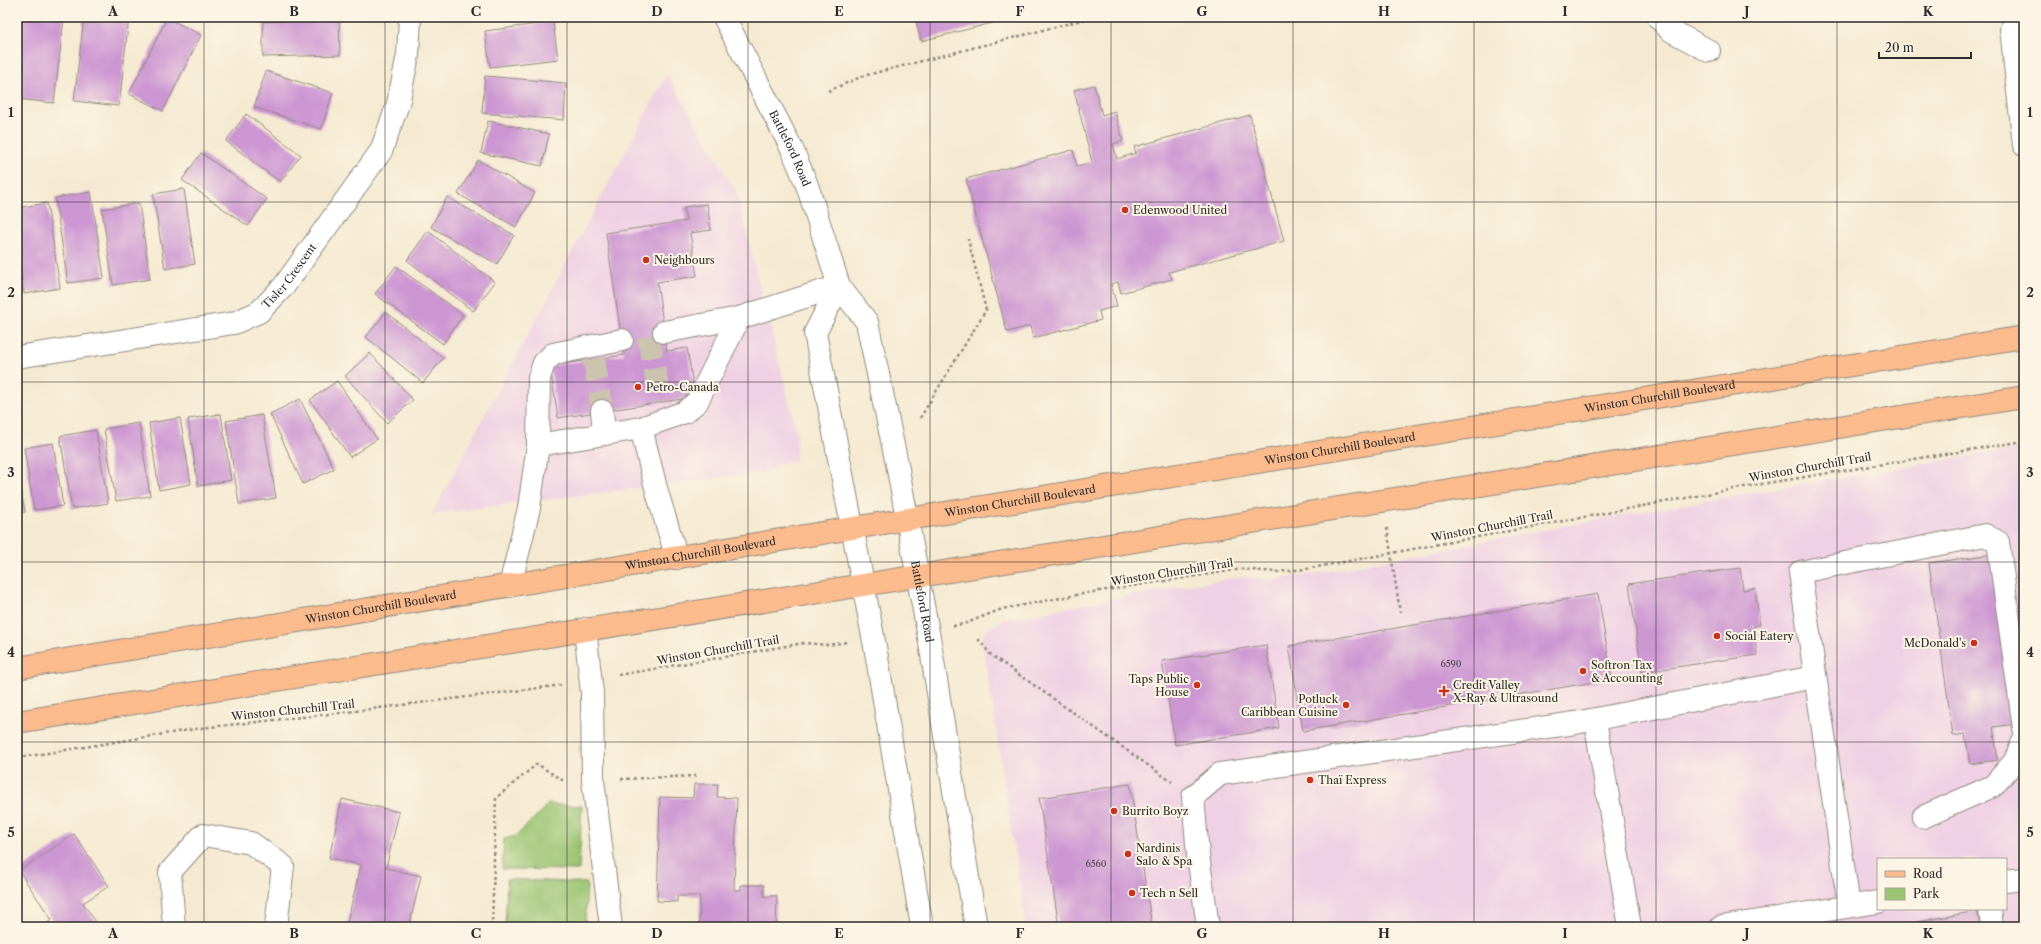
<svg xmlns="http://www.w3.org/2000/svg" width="2041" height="944" font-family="'Libre Caslon Text',serif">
<rect width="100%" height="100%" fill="#fcf5e5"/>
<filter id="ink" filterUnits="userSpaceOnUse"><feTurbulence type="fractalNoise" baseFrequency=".025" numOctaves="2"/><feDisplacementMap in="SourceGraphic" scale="8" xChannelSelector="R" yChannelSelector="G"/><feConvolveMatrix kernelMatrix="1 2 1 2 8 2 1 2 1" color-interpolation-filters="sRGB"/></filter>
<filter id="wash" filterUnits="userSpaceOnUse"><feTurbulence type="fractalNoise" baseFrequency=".012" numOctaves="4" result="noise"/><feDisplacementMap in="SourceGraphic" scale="16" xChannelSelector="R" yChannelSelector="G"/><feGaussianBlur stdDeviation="0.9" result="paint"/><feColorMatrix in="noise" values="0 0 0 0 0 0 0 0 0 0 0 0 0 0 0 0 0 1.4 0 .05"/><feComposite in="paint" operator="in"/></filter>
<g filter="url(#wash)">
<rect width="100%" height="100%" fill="#f5ead1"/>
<path fill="#f0d0e4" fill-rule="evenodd" d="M 667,74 L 736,191 L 797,433 L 796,461 L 774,465 L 775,471 L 432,514 Z
M 2024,447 L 2024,927 L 1026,927 L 982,638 L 989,628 L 1003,620 L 1133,595 L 1239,577 L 1274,580 L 1307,575 L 1646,511 ZM 1878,859 L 2006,859 L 2006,909 L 1878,909 Z"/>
<path fill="#9bc572" stroke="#63784e" d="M 548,804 L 582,806 L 579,870 L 502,869 L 504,839 L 516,836 Z
M 507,879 L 587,883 L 585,927 L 505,927 Z"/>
<g id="blocks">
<path fill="#cc96d2" d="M 21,17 L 64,17 L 54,103 L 17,99 L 17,54 Z
M 84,17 L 129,17 L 119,106 L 74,101 Z
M 915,17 L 1012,17 L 1012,18 L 921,41 Z
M 167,18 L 201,35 L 163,111 L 129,94 Z
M 339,19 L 340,55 L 263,57 L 263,22 Z
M 553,22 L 558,59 L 490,67 L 485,31 Z
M 266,71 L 333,93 L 321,129 L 254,107 Z
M 485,76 L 566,83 L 564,120 L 482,113 Z
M 1094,85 L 1102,115 L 1115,111 L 1123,141 L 1113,144 L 1117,159 L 1136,153 L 1134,147 L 1250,115 L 1284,241 L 1169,272 L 1172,279 L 1121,293 L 1118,282 L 1111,284 L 1117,306 L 1099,311 L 1101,320 L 1033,338 L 1030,326 L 1007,332 L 966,179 L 1073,150 L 1077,166 L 1092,162 L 1074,90 Z
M 246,114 L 301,155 L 280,182 L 226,141 Z
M 488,121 L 549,134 L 542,166 L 481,153 Z
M 201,153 L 267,199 L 248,226 L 182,180 Z
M 478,160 L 535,193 L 516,227 L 458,194 Z
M 184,189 L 195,264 L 165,269 L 153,194 Z
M 91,192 L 104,278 L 68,283 L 55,198 Z
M 447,197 L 514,235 L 497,264 L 431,227 Z
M 47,203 L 60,288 L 24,294 L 17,245 L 17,208 Z
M 139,203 L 150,279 L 113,285 L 102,209 Z
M 707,204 L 711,230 L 690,233 L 697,276 L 657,282 L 667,351 L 687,348 L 695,397 L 558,418 L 550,366 L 624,355 L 606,233 L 686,221 L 684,207 Z
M 428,231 L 495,282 L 473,311 L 407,260 Z
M 396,266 L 463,315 L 443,344 L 375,294 Z
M 386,312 L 443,358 L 423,383 L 366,337 Z
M 370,353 L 413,400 L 387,423 L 345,376 Z
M 337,381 L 377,439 L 350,457 L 310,400 Z
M 300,399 L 334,469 L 303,484 L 270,414 Z
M 221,414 L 231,480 L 198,486 L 188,419 Z
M 262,415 L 276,498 L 239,504 L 226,421 Z
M 180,418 L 191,484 L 159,490 L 149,423 Z
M 139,423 L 150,496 L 116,501 L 104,429 Z
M 96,430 L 108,503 L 72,509 L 60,436 Z
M 53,443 L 63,506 L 34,510 L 24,448 Z
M 17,467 L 25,512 L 17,514 Z
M 1994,554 L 2018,724 L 1993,727 L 1998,760 L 1970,764 L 1965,734 L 1953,736 L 1929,563 Z
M 1740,568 L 1743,590 L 1755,588 L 1760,625 L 1753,626 L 1757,655 L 1642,672 L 1629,584 Z
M 1598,594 L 1612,679 L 1303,731 L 1289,646 Z
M 1266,645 L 1279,728 L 1175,745 L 1162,661 Z
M 694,784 L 718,784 L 717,797 L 737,798 L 734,890 L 741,890 L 741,885 L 764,885 L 764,896 L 777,896 L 776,927 L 699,927 L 700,896 L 677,896 L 677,902 L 657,901 L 660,797 L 693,798 Z
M 1130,784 L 1152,927 L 1059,927 L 1039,798 Z
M 342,799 L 399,812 L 386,868 L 421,876 L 409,927 L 346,927 L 361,865 L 329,858 Z
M 74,834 L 109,886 L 83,903 L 99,927 L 41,927 L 52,920 L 19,871 Z
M 1977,911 L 1980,927 L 1895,927 L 1895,926 Z"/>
</g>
</g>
<g filter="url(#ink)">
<use href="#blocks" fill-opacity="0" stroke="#908a7e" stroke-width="1"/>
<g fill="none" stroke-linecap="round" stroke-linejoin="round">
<path stroke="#cdc4b0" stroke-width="22" stroke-dasharray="22 11" stroke-linecap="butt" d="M 648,336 L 661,402
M 594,359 L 602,411"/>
<g stroke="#908a7e" stroke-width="24">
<g id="minor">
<path id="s1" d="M 724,17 L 792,149 L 807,185 L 839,286 L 867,322 L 897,464 L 930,643 L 976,927"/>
<path d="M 1658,17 L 1670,30 L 1709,51"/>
<path d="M 2024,26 L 2011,29 L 2024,145"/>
<path d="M 839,286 L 815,333 L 876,652 L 922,927"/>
<path d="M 664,332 L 739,318"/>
<path id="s2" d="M 17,357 L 234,323 L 259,312 L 284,286 L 381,151 L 398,104 L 408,55 L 410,17"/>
<path d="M 602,411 L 604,434"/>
<path d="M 641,428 L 657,492 L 677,558"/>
<path d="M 538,445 L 539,378 L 544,363 L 553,354 L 622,340"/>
<path d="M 510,586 L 529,508 L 538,445 L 641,428 L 685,412 L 697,402 L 739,318 L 839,286"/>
<path d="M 585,629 L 592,693 L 593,780 L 611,927"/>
<path d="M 1595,720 L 1630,927"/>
<path d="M 1923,817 L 1993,786 L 2015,761 L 2024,739"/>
<path d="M 2006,881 L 2024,879"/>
<path d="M 1849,906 L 1800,572 L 1985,535 L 1998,542 L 2024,728"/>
<path d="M 1990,909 L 1992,927"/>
<path d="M 174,927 L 170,872 L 203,835 L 251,843 L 283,866 L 276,927"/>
<path d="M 1208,927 L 1198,855 L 1193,797 L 1220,774 L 1575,723 L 1815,677"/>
<path d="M 1721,927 L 1878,902"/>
</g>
</g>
<g stroke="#908a7e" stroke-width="24">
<g id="major">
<path id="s3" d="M 17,668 L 798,537 L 2024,337"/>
<path d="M 17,722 L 2024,397"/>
</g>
</g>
<path stroke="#908a7e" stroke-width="2.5" stroke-dasharray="3 3" stroke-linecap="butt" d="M 828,91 L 863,76 L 1094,17
M 920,418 L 986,310 L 968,239
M 1387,528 L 1400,612
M 953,626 L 964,624 L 1002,609 L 1087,593 L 1242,569 L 1276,572 L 1306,569 L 1750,486 L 2024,441
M 978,639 L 991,655 L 1172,782
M 618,675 L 804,643 L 828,645 L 848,642
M 17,758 L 201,728 L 339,713 L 563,685
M 621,779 L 696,776
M 492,927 L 496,798 L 537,764 L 562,780 L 566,780"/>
<use href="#minor" stroke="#fff" stroke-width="22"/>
<use href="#major" stroke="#fbbb8d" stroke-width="22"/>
</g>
</g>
<path fill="none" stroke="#2b2b2b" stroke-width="1" stroke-opacity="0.55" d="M 204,17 L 204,927M 385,17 L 385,927M 567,17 L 567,927M 748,17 L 748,927M 930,17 L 930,927M 1111,17 L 1111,927M 1293,17 L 1293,927M 1474,17 L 1474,927M 1656,17 L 1656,927M 1837,17 L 1837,927M 17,202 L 2024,202M 17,382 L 2024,382M 17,562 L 2024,562M 17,742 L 2024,742"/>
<g fill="#c8321e" stroke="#fcf5e5" stroke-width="1.5">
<circle cx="1125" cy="210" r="4"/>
<circle cx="646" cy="260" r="4"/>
<circle cx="638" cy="387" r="4"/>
<circle cx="1717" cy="636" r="4"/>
<circle cx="1974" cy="643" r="4"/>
<circle cx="1583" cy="671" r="4"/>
<circle cx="1197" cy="685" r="4"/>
<path d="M1442 685h4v4h4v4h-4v4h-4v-4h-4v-4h4z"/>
<circle cx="1346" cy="705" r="4"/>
<circle cx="1310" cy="780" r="4"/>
<circle cx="1114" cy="811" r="4"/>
<circle cx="1128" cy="854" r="4"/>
<circle cx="1132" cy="893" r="4"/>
</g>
<g text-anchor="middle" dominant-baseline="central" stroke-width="4" stroke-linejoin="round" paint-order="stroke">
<g font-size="9" fill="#534655">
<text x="1451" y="663">6590</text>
<text x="1096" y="863">6560</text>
</g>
<g font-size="11" fill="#2b2b2b" stroke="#fcf5e5">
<text stroke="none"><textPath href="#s1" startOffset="147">Battleford Road</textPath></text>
<text stroke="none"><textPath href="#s2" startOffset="294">Tisler Crescent</textPath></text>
<text stroke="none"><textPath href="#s3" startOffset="1665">Winston Churchill Boulevard</textPath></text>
<text stroke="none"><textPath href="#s3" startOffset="1341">Winston Churchill Boulevard</textPath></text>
<text transform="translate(1810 467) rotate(-10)">Winston Churchill Trail</text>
<text stroke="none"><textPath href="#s3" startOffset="1017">Winston Churchill Boulevard</textPath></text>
<text transform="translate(1492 526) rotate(-11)">Winston Churchill Trail</text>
<text stroke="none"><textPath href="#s3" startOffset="693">Winston Churchill Boulevard</textPath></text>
<text transform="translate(1172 572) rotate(-9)">Winston Churchill Trail</text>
<text stroke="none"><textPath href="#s1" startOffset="624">Battleford Road</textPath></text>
<text stroke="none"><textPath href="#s3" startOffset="369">Winston Churchill Boulevard</textPath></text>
<text transform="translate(718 650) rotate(-10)">Winston Churchill Trail</text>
<text transform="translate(293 710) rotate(-6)">Winston Churchill Trail</text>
</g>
<g font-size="11" fill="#2b2b2b" stroke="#fcf5e5" text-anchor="start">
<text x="1133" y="210">Edenwood United</text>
<text x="654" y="260">Neighbours</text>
<text x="646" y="387">Petro-Canada</text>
<text x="1725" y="636">Social Eatery</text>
<text x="1966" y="643" text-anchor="end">McDonald's</text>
<text x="1591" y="665">Softron Tax<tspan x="1591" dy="13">&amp; Accounting</tspan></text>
<text x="1189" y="679" text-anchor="end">Taps Public<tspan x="1189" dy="13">House</tspan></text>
<text x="1453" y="685">Credit Valley<tspan x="1453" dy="13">X-Ray &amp; Ultrasound</tspan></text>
<text x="1338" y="699" text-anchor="end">Potluck<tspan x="1338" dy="13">Caribbean Cuisine</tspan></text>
<text x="1318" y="780">Thaï Express</text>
<text x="1122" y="811">Burrito Boyz</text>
<text x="1136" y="848">Nardinis<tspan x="1136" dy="13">Salo &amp; Spa</tspan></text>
<text x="1140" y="893">Tech n Sell</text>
</g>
</g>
<rect width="2041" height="944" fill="none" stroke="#fcf5e5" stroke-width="44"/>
<rect x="1877" y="858" width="130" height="52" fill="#fcf5e5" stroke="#a8a49b"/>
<rect x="1885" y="871" width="20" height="6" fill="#fbbb8d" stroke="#a8a49b"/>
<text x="1913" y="878" font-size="12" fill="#2b2b2b">Road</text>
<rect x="1885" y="888" width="20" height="12" fill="#9bc572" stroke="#a8a49b"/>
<text x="1913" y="898" font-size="12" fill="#2b2b2b">Park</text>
<path d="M1879 52v6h92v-6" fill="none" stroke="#2b2b2b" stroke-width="2"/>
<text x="1885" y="52" font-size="12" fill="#2b2b2b" stroke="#fcf5e5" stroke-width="3" paint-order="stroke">20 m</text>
<rect x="22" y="22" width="1997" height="900" fill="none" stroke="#2b2b2b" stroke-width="1.5"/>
<g font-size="13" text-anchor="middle" font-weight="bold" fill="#2b2b2b">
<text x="113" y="16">A</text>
<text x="294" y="16">B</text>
<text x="476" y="16">C</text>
<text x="657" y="16">D</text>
<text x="839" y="16">E</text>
<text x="1020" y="16">F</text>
<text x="1202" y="16">G</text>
<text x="1384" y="16">H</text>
<text x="1565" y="16">I</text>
<text x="1747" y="16">J</text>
<text x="1928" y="16">K</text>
<text x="11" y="117">1</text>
<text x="2030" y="117">1</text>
<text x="11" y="297">2</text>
<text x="2030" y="297">2</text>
<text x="11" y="477">3</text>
<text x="2030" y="477">3</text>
<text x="11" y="657">4</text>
<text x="2030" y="657">4</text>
<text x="11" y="837">5</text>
<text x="2030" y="837">5</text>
<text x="113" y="938">A</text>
<text x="294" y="938">B</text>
<text x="476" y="938">C</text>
<text x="657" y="938">D</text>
<text x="839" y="938">E</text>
<text x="1020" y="938">F</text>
<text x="1202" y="938">G</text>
<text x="1384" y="938">H</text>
<text x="1565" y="938">I</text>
<text x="1747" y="938">J</text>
<text x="1928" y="938">K</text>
</g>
</svg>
